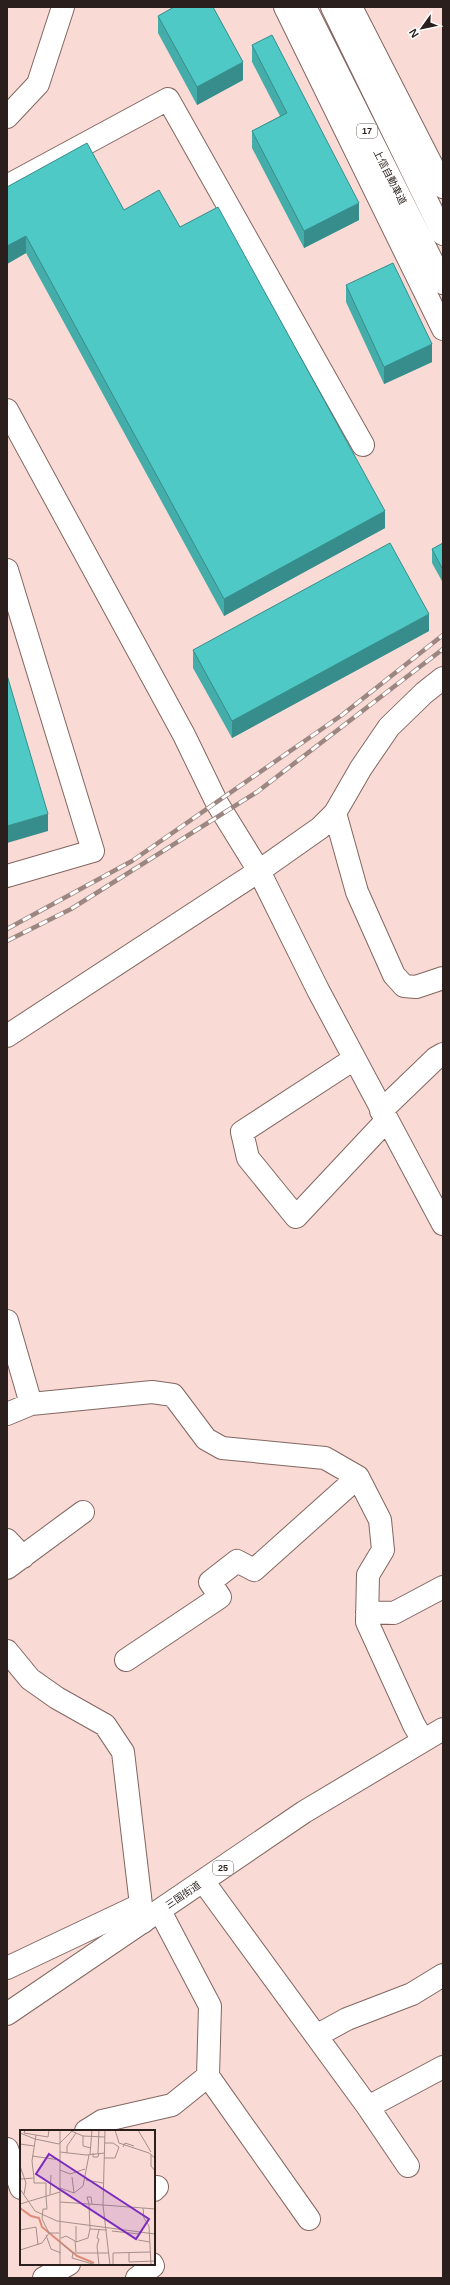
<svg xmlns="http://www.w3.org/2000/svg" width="450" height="2285" font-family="Arial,'Noto Sans JP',sans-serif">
<rect width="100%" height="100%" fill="#f9dad4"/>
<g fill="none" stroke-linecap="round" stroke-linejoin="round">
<g stroke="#826761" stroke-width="24">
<path id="minor" d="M 285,7 L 443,329
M 351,7 L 443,187
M 7,117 L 38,84 L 63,7
M 7,186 L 168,99 L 363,445
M 7,410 L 184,735 L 217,803 L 259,871 L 7,1036
M 7,570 L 93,851 L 7,876
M 443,678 L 424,693 L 389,727 L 361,768 L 335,813 L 320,828 L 259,871 L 318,990 L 443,1224
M 335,813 L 357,892 L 394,975 L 404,986 L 416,987 L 443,978
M 354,1059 L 242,1132 L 248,1158 L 296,1217 L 386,1121
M 381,1111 L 436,1058 L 443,1054
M 7,1321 L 31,1404
M 7,1414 L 31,1404 L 152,1392 L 173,1395 L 206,1439 L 222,1448 L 325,1458 L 358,1477 L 380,1520 L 383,1550 L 368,1575 L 367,1622 L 414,1725 L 423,1740
M 7,1540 L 23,1557
M 7,1568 L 83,1512
M 367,1612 L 394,1613 L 443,1587
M 7,1651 L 30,1679 L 57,1698 L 105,1725 L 123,1752 L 143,1922
M 126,1660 L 220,1597 L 210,1582 L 237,1561 L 254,1570 L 358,1477
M 203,1881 L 368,2107 L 408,2166
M 160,1911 L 210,2006 L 208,2076 L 309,2219
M 7,1968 L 140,1905
M 316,2036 L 347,2019 L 412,1994 L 443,1975
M 368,2107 L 443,2067
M 86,2131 L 102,2121 L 172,2105 L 208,2076
M 7,2149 L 21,2188
M 154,2190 L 157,2187
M 44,2278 L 69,2264
M 137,2278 L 153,2266 L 152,2264"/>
</g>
<g stroke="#826761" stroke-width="24">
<path id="major" d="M 7,2014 L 304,1812 L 443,1729"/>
</g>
<g stroke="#826761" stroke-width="24">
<path id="highway" d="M 305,7 L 443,283
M 332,7 L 443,234"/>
</g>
<use href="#minor" stroke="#fff" stroke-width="22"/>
<use href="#major" stroke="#fff" stroke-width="22"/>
<use href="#highway" stroke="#fff" stroke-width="22"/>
<g stroke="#9c8681" stroke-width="4.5">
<path id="rail" d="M 7,929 L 132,861 L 342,715 L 443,635
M 7,941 L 71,909 L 257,792 L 443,649"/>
</g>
<use href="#rail" stroke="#fff" stroke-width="3" stroke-dasharray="9" stroke-linecap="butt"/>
</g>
<path fill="#44adaa" d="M 158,16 L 243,80 L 197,105 L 158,33 Z
M 252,45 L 359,220 L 304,248 L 252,148 L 252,131 L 280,116 L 252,62 Z
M 7,187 L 124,210 L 180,227 L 385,528 L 224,616 L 26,253 L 7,264 Z
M 346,285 L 432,362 L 384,384 L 346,302 Z
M 443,543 L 443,583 L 432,563 L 432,549 Z
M 429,631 L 232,738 L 193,668 L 193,650 Z"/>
<path fill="#378d8b" d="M 243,62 L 243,80 L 197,105 L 197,87 Z
M 359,203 L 359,220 L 304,248 L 304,231 Z
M 26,236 L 26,253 L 7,264 L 7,246 Z
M 432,344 L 432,362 L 384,384 L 384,367 Z
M 385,511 L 385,528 L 224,616 L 224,599 Z
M 429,614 L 429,631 L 232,738 L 232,721 Z
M 48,814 L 48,831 L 7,843 L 7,826 Z"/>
<path fill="#4fc9c6" stroke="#378d8b" d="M 174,7 L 213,7 L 243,62 L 197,87 L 158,16 Z
M 272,35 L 359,203 L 304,231 L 252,131 L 287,113 L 252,45 Z
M 87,143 L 124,210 L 159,190 L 180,227 L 218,207 L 385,511 L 224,599 L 26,236 L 7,246 L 7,187 Z
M 393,263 L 432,344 L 384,367 L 346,285 Z
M 390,543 L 429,614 L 232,721 L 193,650 Z
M 443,543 L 443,570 L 432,549 Z
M 7,675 L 48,814 L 7,826 Z"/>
<g text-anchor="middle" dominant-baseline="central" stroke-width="3.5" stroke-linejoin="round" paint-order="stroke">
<g fill="#fff" stroke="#6a6260" stroke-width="1">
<rect x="357" y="124" width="20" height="14" rx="3"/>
<rect x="213" y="1861" width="20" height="14" rx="3"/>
</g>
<g font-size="9" font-weight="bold" fill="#2a1f1c">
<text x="367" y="131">17</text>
<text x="223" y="1868">25</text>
</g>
<g font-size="10" fill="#2a1f1c" stroke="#fff">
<text transform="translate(390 177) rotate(63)">上信自動車道</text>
<text transform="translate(183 1895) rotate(-34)">三国街道</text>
</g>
</g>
<g transform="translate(20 2130)">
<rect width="135" height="135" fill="#f9dad4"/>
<path fill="none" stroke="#de8a78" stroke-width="2" d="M 0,78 L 11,86 L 19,88 L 22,97 L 57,126 L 74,133"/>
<path fill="none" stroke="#a68f8a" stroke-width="1" d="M 5,0 L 4,3 L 16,5 L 12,31 L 14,48M 49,0 L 63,6 L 85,7M 85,0 L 83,75 L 123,78M 95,0 L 99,13 L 129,23 L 135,28M 118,0 L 131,22M 0,3 L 15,9 L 39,14 L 53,0M 16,5 L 28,7 L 29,0M 63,6 L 63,16 L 71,18M 0,14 L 14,16M 103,17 L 105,13 L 114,16M 40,22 L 66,25 L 85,23M 47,23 L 47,16 L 56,3M 73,23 L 73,27 L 78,27 L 79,23M 78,23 L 79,0M 70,24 L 72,0M 131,24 L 131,36 L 135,41M 12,26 L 40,30M 84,28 L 95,28 L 99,17 L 93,13 L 85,13M 0,36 L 6,53 L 4,64M 40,40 L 50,44 L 65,39M 52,47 L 54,63M 0,49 L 14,48 L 14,53 L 26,53 L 26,67M 66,50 L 83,53M 40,58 L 54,63 L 63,56 L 69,25M 0,59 L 15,81 L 37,91 L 135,104M 30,64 L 31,45M 26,67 L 27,79 L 23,79 L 22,89 L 29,103M 40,72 L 83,75 L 90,135M 0,74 L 40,62M 69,74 L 70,99 L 87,100M 69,74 L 67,67 L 71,67 L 72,74M 56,96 L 56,112 L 68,108 L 70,99M 0,100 L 16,97 L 18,115M 92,101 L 119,104M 26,105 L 31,119 L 41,123M 41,108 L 46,106 L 55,111 L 56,122M 118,110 L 130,112M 41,113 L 53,123M 0,120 L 22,113 L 29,103 L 39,103M 109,123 L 109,132 L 135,131M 93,134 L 93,123 L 130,122M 40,135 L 40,0M 76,135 L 52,128 L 53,123 L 89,123M 79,135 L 77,116 L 79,109 L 77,108 L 79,100M 131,135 L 129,96 L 124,88 L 123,78 L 135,79"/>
<path fill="#7b2cbf" fill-opacity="0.15" stroke="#7b2cbf" stroke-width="2" d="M 29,24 L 129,89 L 116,109 L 16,44 Z"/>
<rect width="135" height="135" fill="none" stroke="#2a1f1c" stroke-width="2"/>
</g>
<rect width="450" height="2285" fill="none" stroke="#2a1f1c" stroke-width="16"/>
<g transform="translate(422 28) rotate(237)" stroke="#ffffff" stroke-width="3" paint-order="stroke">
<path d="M0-3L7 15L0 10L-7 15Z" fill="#2a1f1c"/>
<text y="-6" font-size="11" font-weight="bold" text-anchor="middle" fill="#2a1f1c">N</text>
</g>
</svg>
